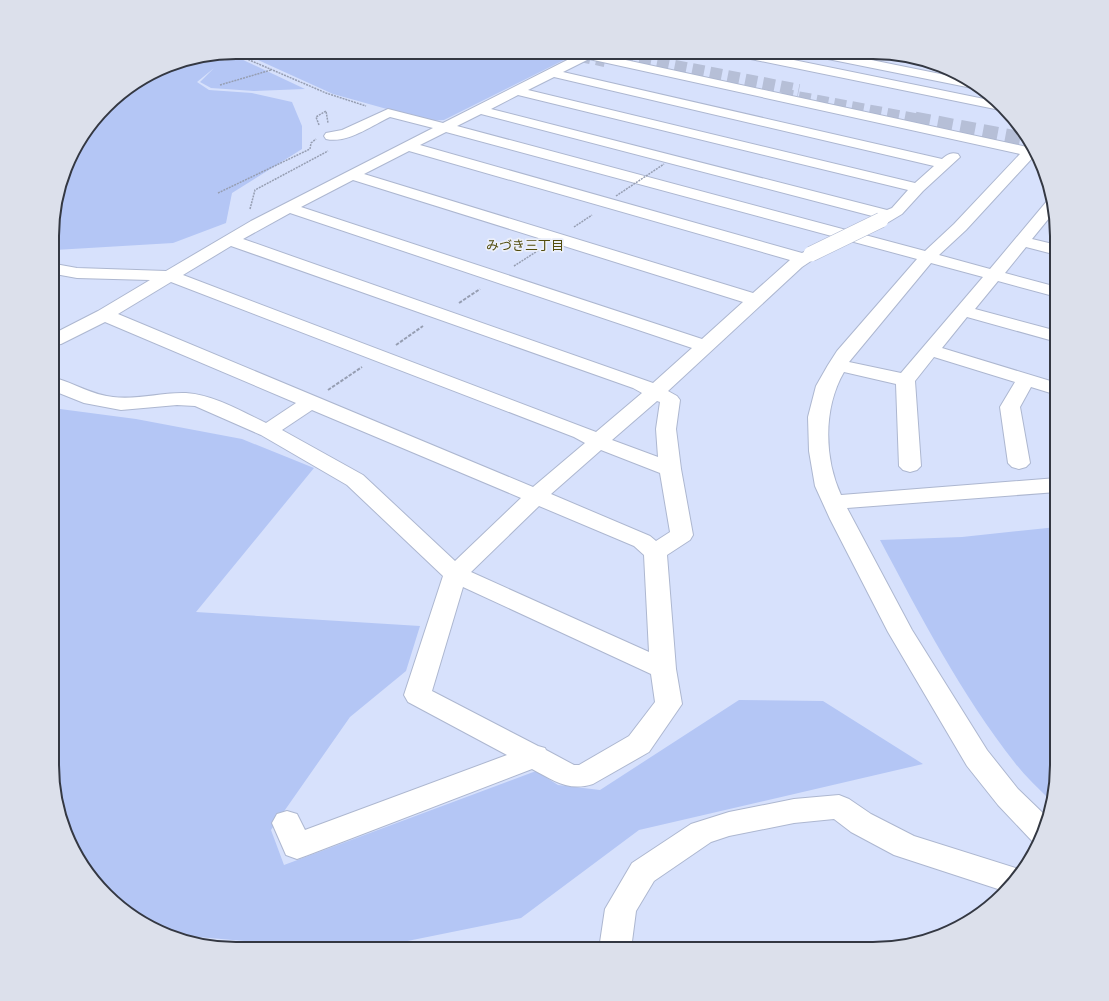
<svg xmlns="http://www.w3.org/2000/svg" width="1109" height="1001" font-family="'Alegreya Sans','Noto Sans JP',sans-serif">
<rect width="100%" height="100%" fill="#d7e1fc"/>
<path fill="#b4c6f5" d="M 236,52 L 286,52 L 257,59 L 248,54 L 243,53 L 222,61 L 239,58 L 305,89 L 254,91 L 211,88 L 200,82 L 214,68 L 197,82 L 209,90 L 252,93 L 292,102 L 302,126 L 302,149 L 232,193 L 226,223 L 173,243 L 55,250 L 55,200 L 77,144 L 115,97 L 176,62 Z
M 293,52 L 580,52 L 444,120 L 430,121 L 333,94 L 258,60 Z
M 54,407 L 60,409 L 136,419 L 242,439 L 314,468 L 196,612 L 420,626 L 406,671 L 350,717 L 271,830 L 284,865 L 536,771 L 558,785 L 600,790 L 739,700 L 823,701 L 923,764 L 639,830 L 521,918 L 368,949 L 335,949 L 175,935 L 155,930 L 98,887 L 66,835 L 52,777 Z
M 1057,527 L 1057,766 L 1050,800 C 1038,788 1025,776 1015,763 C 961,694 921,617 880,540 L 962,537 Z"/>
<g fill="none" stroke-linecap="round" stroke-linejoin="round">
<path stroke="#b6bfd7" stroke-width="12" stroke-dasharray="12 6" stroke-linecap="butt" d="M 561,52 L 605,61
M 604,52 L 799,90
M 781,94 L 920,120"/>
<path stroke="#b6bfd7" stroke-width="15" stroke-dasharray="15 8" stroke-linecap="butt" d="M 915,119 L 1027,140"/>
<g stroke="#adb7d0" stroke-width="2">
<path id="minor" d="M 583,52 L 599,52 L 598,54 L 1027,147 L 1031,145 L 1036,154 L 966,230 L 939,255 L 990,269 L 1047,201 L 1051,200 L 1054,212 L 1032,239 L 1057,245 L 1057,255 L 1026,247 L 1005,273 L 1057,287 L 1057,297 L 998,281 L 975,309 L 1057,331 L 1057,342 L 967,317 L 942,348 L 1057,383 L 1057,395 L 1031,387 L 1020,407 L 1030,463 L 1026,467 L 1019,469 L 1012,467 L 1008,463 L 1000,407 L 1015,382 L 934,357 L 915,381 L 921,466 L 917,470 L 910,472 L 903,470 L 899,466 L 896,384 L 844,372 C 823,408 824,458 841,495 L 1057,478 L 1057,492 L 847,508 L 912,630 L 987,750 L 1018,789 L 1047,817 L 1043,836 L 1038,843 L 1033,842 L 998,805 L 967,766 L 888,632 L 830,519 L 815,486 L 809,451 L 808,417 L 816,386 L 828,365 L 837,351 L 917,259 L 446,132 L 420,145 L 802,253 L 811,249 L 817,251 L 819,254 L 817,257 L 802,267 L 668,391 L 677,396 L 680,400 L 676,429 L 681,469 L 693,535 L 690,540 L 667,555 L 676,669 L 682,704 L 649,752 L 593,784 C 568,792 553,780 532,769 L 308,855 L 297,859 L 286,855 L 272,823 L 277,814 L 287,811 L 297,814 L 305,830 L 507,755 L 408,702 L 404,695 L 443,576 L 347,485 L 261,435 L 195,406 L 177,405 L 121,410 L 84,403 L 54,391 L 55,378 C 74,383 92,395 113,397 C 138,400 162,392 186,393 C 214,395 241,411 266,423 L 296,403 L 105,322 L 61,344 L 55,345 L 55,333 L 98,311 L 150,280 L 77,278 L 55,274 L 55,264 L 77,268 L 166,271 L 251,221 L 433,128 L 390,117 C 371,126 347,144 326,139 L 324,136 L 326,133 L 342,130 L 388,109 L 443,123 ZM 589,59 L 1020,154 L 954,224 L 925,251 L 457,126 L 481,114 L 876,217 L 873,220 L 875,223 L 881,225 L 887,223 L 902,214 L 923,191 L 960,157 L 958,154 C 951,152 948,154 942,159 L 563,72 ZM 554,77 L 934,166 L 915,183 L 528,90 ZM 518,95 L 908,190 L 892,208 L 887,210 L 491,109 ZM 409,151 L 790,260 L 753,293 L 364,174 ZM 353,180 L 743,302 L 702,339 L 301,207 ZM 290,213 L 692,348 L 653,383 L 243,239 ZM 231,246 L 633,388 L 642,393 L 596,432 L 183,275 ZM 931,263 L 983,277 L 901,373 L 849,362 ZM 171,282 L 574,437 L 585,443 L 533,487 L 118,314 ZM 657,401 L 660,402 L 656,429 L 658,457 L 612,440 ZM 312,410 L 521,498 L 455,561 L 363,475 L 282,430 ZM 601,450 L 660,473 L 670,532 L 656,541 L 650,536 L 551,494 ZM 539,506 L 634,546 L 644,555 L 649,652 L 471,572 ZM 463,587 L 651,674 L 655,702 L 629,736 L 579,765 L 574,765 L 546,750 L 545,748 L 538,746 L 432,691 Z
M 730,52 L 755,52 L 994,101 L 1004,109 L 1000,110 L 736,56 Z
M 807,52 L 832,52 L 965,79 L 975,87 L 972,88 L 813,56 Z
M 839,795 L 849,799 L 871,814 L 914,836 L 1019,869 L 1004,891 L 894,855 L 851,832 L 834,819 L 794,823 L 729,836 L 711,842 L 654,881 L 636,911 L 631,949 L 599,949 L 605,909 L 632,863 L 691,824 L 729,812 L 794,799 Z"/>
</g>
<path stroke="#969eb2" stroke-width="1.5" stroke-dasharray="2 1" stroke-linecap="butt" d="M 240,56 L 326,93 L 366,106
M 220,85 L 271,70
M 319,125 L 316,117 L 326,111 L 328,123
M 218,193 L 310,149 L 311,143 L 316,139
M 250,209 L 255,190 L 328,151
M 574,227 L 592,215
M 514,266 L 539,250"/>
<path stroke="#969eb2" stroke-width="2" stroke-dasharray="3.5 1.5" stroke-linecap="butt" d="M 459,303 L 480,289
M 396,345 L 423,326
M 328,390 L 362,367"/>
<use href="#minor" fill="#fff" fill-rule="evenodd"/>
<g stroke="#adb7d0" stroke-width="16" stroke-linecap="butt">
<path id="minor-bridge" d="M 811,254 L 881,220"/>
</g>
<path stroke="#969eb2" stroke-width="1.5" stroke-dasharray="2 1" stroke-linecap="butt" d="M 616,196 L 664,164"/>
<use href="#minor-bridge" stroke="#fff" stroke-width="15"/>
</g>
<g text-anchor="middle" dominant-baseline="central" stroke-width="3.5" stroke-linejoin="round" paint-order="stroke">
<g font-size="13" fill="#524c0c" stroke="#ebeffa">
<text x="525" y="246">みづき三丁目</text>
</g>
</g>
<path d="M0 0H1109V1001H0ZM236 59H873A177 177 0 0 1 1050 236V765A177 177 0 0 1 873 942H236A177 177 0 0 1 59 765V236A177 177 0 0 1 236 59Z" fill="#dce0eb" fill-rule="evenodd"/>
<path fill="none" stroke="#343842" stroke-width="2" d="M236 59H873A177 177 0 0 1 1050 236V765A177 177 0 0 1 873 942H236A177 177 0 0 1 59 765V236A177 177 0 0 1 236 59Z"/>
</svg>
